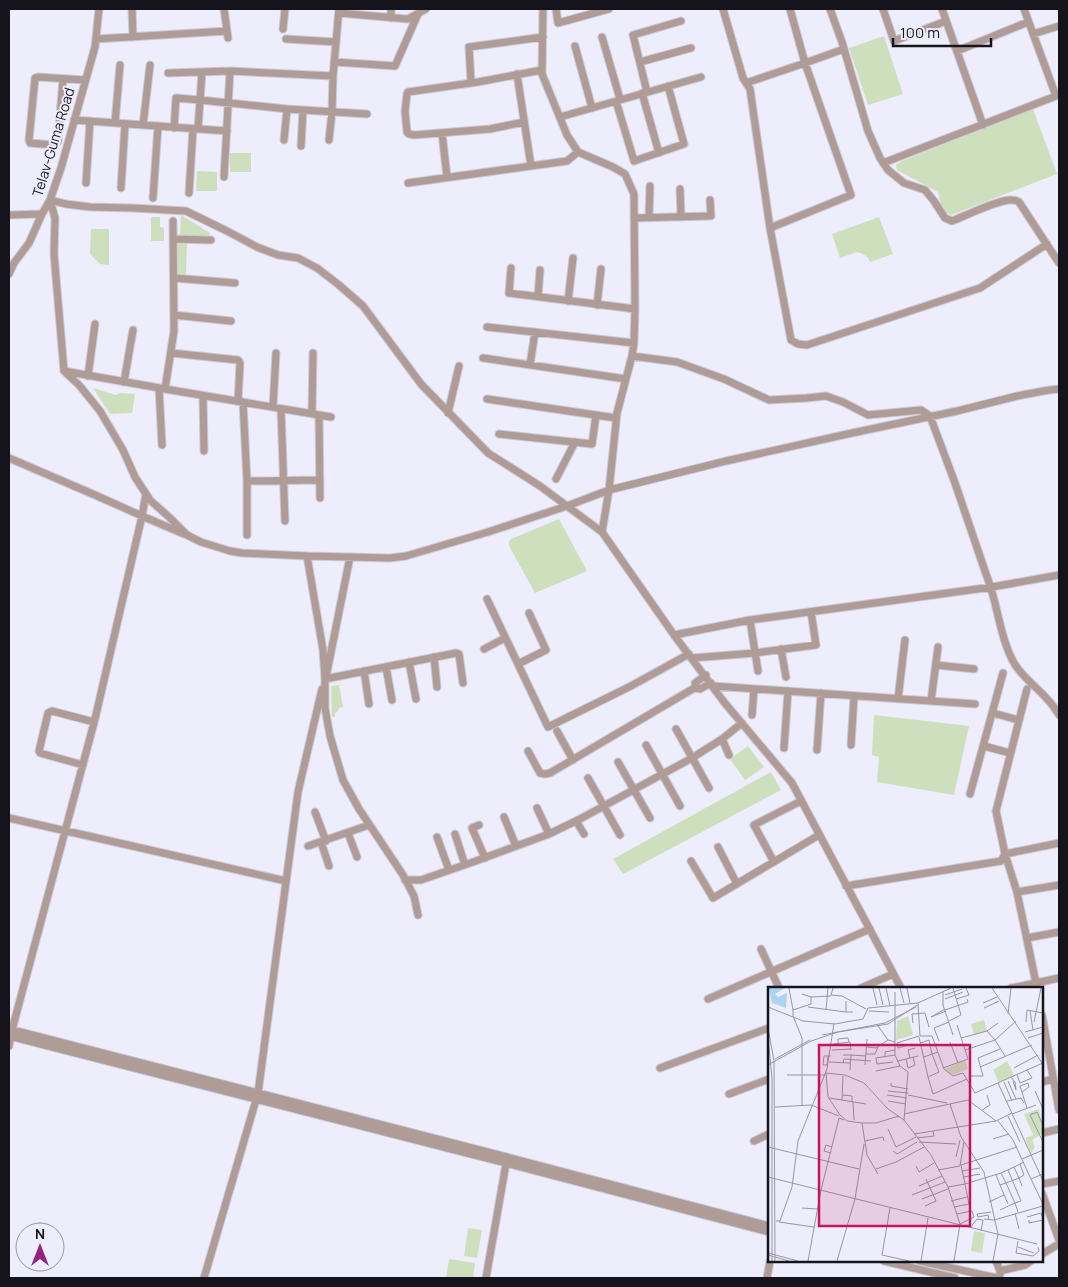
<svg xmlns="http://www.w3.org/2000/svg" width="1068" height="1287" font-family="Manrope,sans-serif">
<rect width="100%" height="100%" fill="#eeedfc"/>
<path fill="#cedfbd" d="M 884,36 L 903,94 L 868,105 L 849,48 Z
M 1033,109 L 1057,174 L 951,215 C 942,211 940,201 938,192 L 897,170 L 896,165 L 902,161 Z
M 230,153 L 251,153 L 251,172 L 230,172 Z
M 197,171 L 217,172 L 217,191 L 196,191 Z
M 181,215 L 210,233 L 210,238 L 180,236 Z
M 151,217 L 160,217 L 160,227 L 164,228 L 164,241 L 151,241 Z
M 879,217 L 893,254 L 870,262 C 868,256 863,254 857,252 L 840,258 L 832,234 Z
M 91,229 L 109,229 L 109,265 L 100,264 L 90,254 Z
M 187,243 L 186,275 L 178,275 L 177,244 Z
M 93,388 L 116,395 L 120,393 L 135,394 L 132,413 L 110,414 Z
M 559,519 L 587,571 L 535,593 L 509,546 L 509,542 L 511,539 Z
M 339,685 L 343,707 L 339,708 L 337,712 L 335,713 L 335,717 L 332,717 L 331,686 Z
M 874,715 L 969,726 L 954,795 L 877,782 L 879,757 L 872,755 Z
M 748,746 L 764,767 L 745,780 L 730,759 Z
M 771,772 L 781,790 L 623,874 L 613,859 Z
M 468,1228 L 482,1230 L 477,1258 L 464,1256 Z
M 449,1259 L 475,1263 L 473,1278 L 446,1278 Z"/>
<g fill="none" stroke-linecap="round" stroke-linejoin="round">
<g stroke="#cbcad8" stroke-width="9">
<path id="minor" d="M 132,9 L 133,37
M 224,9 L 228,38
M 543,9 L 542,74 L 567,135 L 578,152 L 613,167 L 625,174 L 634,194 L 635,309 L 634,343 L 632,356 L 617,413 L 609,490 L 602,532 L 674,635 L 724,702 L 792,783 L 901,988
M 556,9 L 558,23 L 609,9
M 723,9 L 743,78 L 750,89 L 770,228 L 851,195 L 805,63 L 746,83
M 790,9 L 805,63 L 844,49
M 830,9 L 842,42 L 868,131 L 880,158 L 888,170 L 904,183 L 925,190 L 934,201 L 945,218 L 952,221 C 965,216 999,199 1012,200 C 1016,200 1015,200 1019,202 L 1059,263
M 883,9 L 894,41 L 946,21
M 942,9 L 983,125
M 339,13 L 408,19 L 426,9
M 391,18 L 391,9
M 283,29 L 285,9
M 1033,34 L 1059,26
M 602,37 L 620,99
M 96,39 L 227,31
M 286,39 L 336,42
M 575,46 L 592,108
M 957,51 L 1028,22
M 334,62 L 395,66 L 418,14
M 640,62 L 691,48
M 230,71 L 333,76
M 168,73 L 230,71 L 224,177
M 517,74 L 531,166
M 63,79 L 58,141 L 57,143 L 54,145 L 30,143 L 29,140 L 35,78 L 38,77 L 85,80
M 471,83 L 469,47 L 543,37
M 647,92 L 633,35 L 681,21
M 642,93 L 659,153
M 616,101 L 634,161 L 684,144 L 668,86
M 560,117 L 701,77
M 74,120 L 227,131
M 524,122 L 490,129 L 414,135 L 409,134 L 407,132 L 405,111 L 407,94 L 408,92 L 478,82 L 542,70
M 115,123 L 120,65
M 143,125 L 150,65
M 174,128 L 176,98 L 200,100 L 287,109 L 367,114
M 198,129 L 202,72
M 442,133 L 447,177
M 284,140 L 287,109
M 329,140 L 332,112 L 333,76 L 339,9
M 301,146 L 303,110
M 883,163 L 1056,96 L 1024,9
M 86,183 L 90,121
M 408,183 L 567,161 L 578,152
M 121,188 L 125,124
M 680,189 L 681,217
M 189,193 L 193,129
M 153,198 L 158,126
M 9,215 L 42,214
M 649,217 L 650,186
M 634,218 L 711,216 L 710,200
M 770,228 L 791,340 L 798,344 L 807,345 L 980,288 L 1047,244
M 173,239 L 211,240
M 511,268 L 509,293 L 635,309
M 9,274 L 14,263 L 29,243 L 42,214 L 50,200 L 61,168 L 95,47 L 99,9
M 174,278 L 235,283
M 538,296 L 540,270
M 568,301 L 573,258
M 597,305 L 601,269
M 174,315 L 231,321
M 487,327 L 634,343
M 171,353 L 238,360 L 240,363 L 238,401
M 632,356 L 677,362 L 724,379 L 769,400 L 807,398 L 826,396 L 843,402 L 868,415 L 921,410 L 930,416 L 955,483 L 986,574 C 998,603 999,636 1014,663 C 1022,677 1037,687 1048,700 C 1052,704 1056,710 1059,715
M 483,358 L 626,379
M 530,365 L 535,332
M 64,371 L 165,389 L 174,331 L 173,221
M 88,376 L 95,324
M 124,382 L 133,330
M 159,388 L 162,445
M 165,389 L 331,417
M 203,396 L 204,451
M 487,399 L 616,418
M 243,402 L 247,481 L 247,535
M 273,407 L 276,353
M 281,409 L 285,521
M 448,413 L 459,366
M 312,414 L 313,353
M 319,415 L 320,498
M 499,434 L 592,444 L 596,415
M 9,458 L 95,495 L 142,516 L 146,494
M 556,479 L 575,442
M 247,481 L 320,480
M 307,556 L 390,558 L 406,556 L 488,532 L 567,506 L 609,490 L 726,461 L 852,433 L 957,411 L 1017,396 L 1049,390 L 1059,389
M 487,599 L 548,727 L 631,686 L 689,654
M 750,620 L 758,671
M 674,635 L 750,620 L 992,587 L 1059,575
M 484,649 L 505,638
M 781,649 L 786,677
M 434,657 L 437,687
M 692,658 L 755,653 L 816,645 L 811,612
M 409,662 L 416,699
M 518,664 L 546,650 L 529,613
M 936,665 L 974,669
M 386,667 L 392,700
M 364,671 L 369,704
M 327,672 L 350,557
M 706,675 L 695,683 L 696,687 L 700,689 L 711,683
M 325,679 L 456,653 L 459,654 L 463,683
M 713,686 L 975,704
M 898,699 L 905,640
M 931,701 L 938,647
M 993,713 L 1018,720
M 752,715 L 754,689
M 676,729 L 709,788
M 557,731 L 573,760
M 722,739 L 729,755
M 646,745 L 680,806
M 851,745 L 854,696
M 984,746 L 1010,753
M 784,748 L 788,691
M 817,750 L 821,693
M 528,751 L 540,773 L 545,774 L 550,773 L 696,687
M 618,762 L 650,818
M 83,765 L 40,753 L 39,751 L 48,713 L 52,711 L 94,722
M 588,778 L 620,835
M 970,794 L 1003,673
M 537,808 L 549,834
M 315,812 L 326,841
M 504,817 L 516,846
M 9,818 L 286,881
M 576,821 L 584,834
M 479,825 L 472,828 L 485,858
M 348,833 L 357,857
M 455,834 L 465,865
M 437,837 L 449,870
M 321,842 L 329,866
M 1059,843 L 1005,854 L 1017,892 L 1036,983 L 1059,978
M 308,846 L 369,825
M 718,847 L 737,884
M 691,861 L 713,898 L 819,835
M 774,862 L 754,825 L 801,801
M 405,880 L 421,880 L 473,862 L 549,834 L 580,819 L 692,758 L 722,739 L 742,723
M 846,886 L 1001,861 L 1005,854 L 996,811 L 1027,689
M 1017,892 L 1059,885
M 418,915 L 414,896 L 403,875 L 359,809 L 343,780 L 330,736 L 325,708 L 325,679 L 323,650 L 307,556 L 242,553 L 230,551 L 201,542 L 187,535 L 170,518 L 150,500 L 135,477 L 123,450 L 100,411 L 79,385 L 64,371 L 54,254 L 55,218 L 50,200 L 66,204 L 90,207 L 133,208 L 186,211 L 227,231 L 257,247 L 278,255 L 298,258 L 317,268 L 339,285 L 363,306 L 421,384 L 488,453 L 540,486 L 602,532
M 1027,938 L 1059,932
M 761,949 L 779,988
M 861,988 L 893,974
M 1011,988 L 1036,983 L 1037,988
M 708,999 L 870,929
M 1042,1015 L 1059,1110
M 9,1029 L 507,1157 L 769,1226
M 9,1036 L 506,1163 L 769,1232
M 9,1046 L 12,1030 L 95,719 L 142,516 L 184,534
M 660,1068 L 769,1028
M 1042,1082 L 1053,1079
M 729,1094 L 769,1079
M 1042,1133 L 1059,1129
M 754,1141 L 769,1134
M 1042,1184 L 1059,1181
M 1042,1193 L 1059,1240
M 1042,1254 L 1059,1244
M 884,1261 L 955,1278
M 920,1261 L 997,1278
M 996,1261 L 1000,1271 L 1000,1275
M 1000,1271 L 1025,1265 L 1031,1261
M 204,1278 L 258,1093 L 298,792 L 322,689
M 486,1278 L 507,1158
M 767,1278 L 770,1261"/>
</g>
<use href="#minor" stroke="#b09c96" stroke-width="7"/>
</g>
<g text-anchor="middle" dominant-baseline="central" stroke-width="4" stroke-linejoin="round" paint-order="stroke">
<g font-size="14" fill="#15141d" stroke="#eeedfc">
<text transform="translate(53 142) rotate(-73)">Telav-Guma Road</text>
</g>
</g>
<g transform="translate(768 987)">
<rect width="275" height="275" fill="#eeedfc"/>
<path d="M 140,29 L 145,48 L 128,53 L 129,34 ZM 216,33 L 219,44 L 206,48 L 203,37 ZM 197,73 L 200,82 L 185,88 L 177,82 ZM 239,74 L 246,88 L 231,95 L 225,83 ZM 271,122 L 275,146 L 264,153 L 267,160 L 263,167 L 257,151 L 265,148 L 256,127 ZM 206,244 L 217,246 L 214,266 L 203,264 Z" fill="#cedfbd"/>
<path d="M 1,1 L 17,1 L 7,7 L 10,10 L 19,6 L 18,21 L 4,16 Z" fill="#acd4ee"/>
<path fill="none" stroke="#9796a3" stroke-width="1" d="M 21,1 L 25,23M 65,1 L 63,8 L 74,9 L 98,22M 105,1 L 109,18M 111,1 L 115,18M 118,1 L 122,19M 132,1 L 136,16M 139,1 L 142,16M 224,1 L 274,76M 175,4 L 175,18 L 185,48M 127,5 L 127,68 L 132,79 L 140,85 L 136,133 L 163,168 L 180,200 L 192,237 L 186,274M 177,8 L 194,2M 43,10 L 63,9M 177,12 L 195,5M 188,12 L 201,8 L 198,1M 78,14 L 78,25 L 85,25M 215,16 L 229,10M 150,18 L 152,49 L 164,49 L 176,82 L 185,89 L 195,86 L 207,106 L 275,76M 0,20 L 35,34 L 67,37 L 95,32 L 100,21 L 150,16 L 183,1M 40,20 L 78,25M 216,21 L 231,14M 58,23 L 60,1M 177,23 L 200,15 L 199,12M 101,24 L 121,25M 262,24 L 265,43M 240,27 L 243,1M 163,30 L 177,22M 163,30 L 178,24M 181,34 L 193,28 L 185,1M 258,35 L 259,23 L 275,26M 266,35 L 273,1M 145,36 L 144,27 L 157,26 L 161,40M 230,36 L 219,44 L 227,53 L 248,34M 110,39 L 120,53 L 127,55M 0,41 L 6,74 L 7,274M 257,45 L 275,40M 54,48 L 117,36 L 148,20M 151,50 L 160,90 L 171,85 L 164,67 L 156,70M 0,51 L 4,91 L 4,274M 193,51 L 219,44M 260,51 L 275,46M 171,54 L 166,41 L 181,35M 182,55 L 190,76M 70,56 L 70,52 L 80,51 L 81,55M 152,56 L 161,53 L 164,67 L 170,65M 65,57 L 82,55 L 83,63M 144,57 L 130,61 L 129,56 L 151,49M 99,60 L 108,61 L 120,53M 64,63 L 83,62M 197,63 L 227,53 L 237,69M 98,67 L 107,67 L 110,60M 75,68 L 83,68 L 82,83M 83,68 L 98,69M 60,69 L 59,78 L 55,78 L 56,69 L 63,69M 117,70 L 117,65 L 127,63M 142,71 L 140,63 L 147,61M 7,72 L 42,53M 138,72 L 140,81 L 147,78 L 145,70M 130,74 L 150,69M 61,75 L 82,76M 125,75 L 109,77 L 108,71 L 127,68M 75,76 L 76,72 L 103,74M 0,78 L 43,54 L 70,45 L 120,37 L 151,17M 97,78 L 99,52M 212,80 L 264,58M 175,81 L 200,72 L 189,38M 246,81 L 270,68M 108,84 L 132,79M 19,88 L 57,88M 249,88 L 252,96 L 264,91 L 259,83M 203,89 L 215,89 L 210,71 L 232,62M 160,90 L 165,107 L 199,92M 243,90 L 247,95 L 248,103 L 245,94M 240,94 L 248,112M 236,95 L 244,114M 123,96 L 123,99 L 140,102M 230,96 L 275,194M 120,104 L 140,106M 267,104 L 275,122M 254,105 L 261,100 L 260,96 L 252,99 L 259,121M 75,108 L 84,109 L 84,115M 119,108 L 139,111M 140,108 L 179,116M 61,111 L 74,113 L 75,89M 74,113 L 98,117M 120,114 L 138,117M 239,114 L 253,111 L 256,116M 85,115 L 86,133M 182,117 L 193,150 L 216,185 L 230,247 L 225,274M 34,119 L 34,51 L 25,29 L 25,23 L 43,17 L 43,10 L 34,7M 7,120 L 43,118 L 71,129M 214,123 L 222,118 L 219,108M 136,127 L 200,113 L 228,134 L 244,126M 244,127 L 268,118M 240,129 L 252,155M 230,134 L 245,153 L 263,192 L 275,187M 94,136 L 108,136 L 131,129M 275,138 L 269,125 L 262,128 L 275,155M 120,142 L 128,160 L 148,150M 146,147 L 228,134M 149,151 L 166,149 L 165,144M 225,152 L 241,147M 97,154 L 115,150 L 116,154M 151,155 L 188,157M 0,160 L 91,182M 125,164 L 129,167 L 149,155M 63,166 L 56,164 L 58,158 L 64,160M 188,170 L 192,153M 254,172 L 275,163M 252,177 L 256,188 L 251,191 L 254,199M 148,179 L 151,185 L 166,176M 246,180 L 233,186 L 238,196 L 251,191 L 246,180 L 256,175M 108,182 L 128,175 L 156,160M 170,183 L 192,179 L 196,155M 240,183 L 253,214 L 247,216 L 250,225M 194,184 L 212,181M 233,186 L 197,197 L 193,178 L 249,160M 110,187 L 99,168 L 94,136 L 79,134 L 72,128 L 60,110 L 58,86 L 77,88 L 96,96 L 120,122 L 136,133M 228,188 L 232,198 L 238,196 L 247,216 L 232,223M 0,190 L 269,257M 196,190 L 212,187M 263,192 L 275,217M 232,198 L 240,217M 151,199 L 174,189M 180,200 L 197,197 L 201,217 L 186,220M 144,208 L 177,195M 154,212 L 180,202M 183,214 L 199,210M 221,215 L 236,208M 157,219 L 168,214 L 158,192M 34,221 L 49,222M 122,221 L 114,268 L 141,274M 247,226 L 251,242M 189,227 L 204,224 L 206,230 L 192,237M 259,230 L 273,226 L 275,231M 216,232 L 226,233 L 275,219M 221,233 L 220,228 L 210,230 L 209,227 L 223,225M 261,233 L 261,236 L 275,233M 8,234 L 12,234 L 24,200 L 30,154 L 59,82 L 66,36M 11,235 L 46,240M 202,241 L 209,232 L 215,233 L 213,244M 250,254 L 248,266 L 265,269 L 271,264 L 270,260M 250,260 L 266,266M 0,266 L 30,274M 0,268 L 21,274M 40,274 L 53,203 L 71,131 L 76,133M 69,274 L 87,212 L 96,157M 153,274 L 160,231"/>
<path fill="#c2185b" fill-opacity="0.15" stroke="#c2185b" stroke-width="2.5" d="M 51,58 L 202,58 L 202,239 L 51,239 Z"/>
<rect width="275" height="275" fill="none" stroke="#15141d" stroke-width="2.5"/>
</g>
<rect width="1068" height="1287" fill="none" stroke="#15141d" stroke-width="20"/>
<g transform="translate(40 1247)"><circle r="24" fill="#eeedfc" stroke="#9796a3"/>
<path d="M0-4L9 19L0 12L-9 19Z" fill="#952280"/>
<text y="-8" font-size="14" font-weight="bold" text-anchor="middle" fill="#15141d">N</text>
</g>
<path d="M893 38v8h98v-8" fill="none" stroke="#15141d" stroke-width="2.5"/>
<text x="900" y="38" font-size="15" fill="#15141d" stroke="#eeedfc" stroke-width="4" paint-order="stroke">100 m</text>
</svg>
